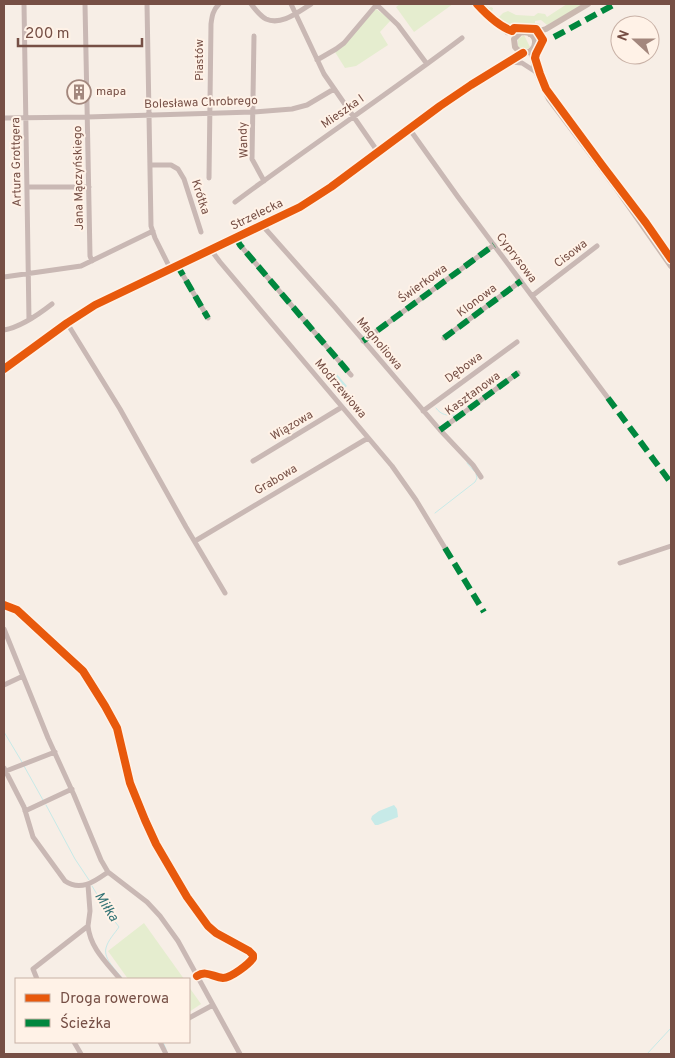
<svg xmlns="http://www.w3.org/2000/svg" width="675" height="1058" font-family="Overpass,sans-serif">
<rect width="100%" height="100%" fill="#f7eee6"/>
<path fill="#e5edcf" d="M 400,4 L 453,4 L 414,32 L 396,7 Z
M 485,4 L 489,8 L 491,7 L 493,8 L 492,12 L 499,17 L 503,13 L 508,11 L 516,15 L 534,16 L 538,13 L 545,14 L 547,17 L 567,4 L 584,4 L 547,25 L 541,20 L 535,21 L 535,23 L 541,24 C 519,37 498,23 483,6 Z
M 376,9 L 391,20 L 380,32 L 388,45 L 356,66 L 345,68 L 335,52 Z
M 524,35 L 530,47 C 525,51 522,50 518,46 L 518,39 Z
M 144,923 L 184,979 L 128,979 L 108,951 Z
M 189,987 L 201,1004 L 189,1012 Z"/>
<path fill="#c7eae8" d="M 335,372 L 347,386 L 342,390 L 333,383 L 330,377 Z
M 394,805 L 397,809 L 398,817 L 378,825 L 375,825 L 371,819 L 372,816 L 379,811 Z"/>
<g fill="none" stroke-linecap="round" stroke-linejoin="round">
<path stroke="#c7eae8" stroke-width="1" d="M 436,408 C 441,415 447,416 456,415
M 467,463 L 474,471
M 435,513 L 475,482 L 477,478 L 476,474
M 4,732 L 22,762
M 24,766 L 43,800
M 46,805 L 75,859 L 89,880
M 92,886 L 107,911 L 119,927 C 115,933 108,940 106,948 C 103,959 117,971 123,979
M 163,1042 L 166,1049
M 647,1054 L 671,1028"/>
<path stroke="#c9b8b4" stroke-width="5" d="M 24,4 L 29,320
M 85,4 L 90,256 L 92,261
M 147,4 L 151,226 L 155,238 L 170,268
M 251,4 C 255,9 260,16 266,19 C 281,26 298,12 311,4
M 291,4 L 324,74 L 378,152
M 376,4 L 398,25 L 427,64
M 254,36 L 252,159 L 264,181
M 317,60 L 336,49 L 344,43 L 377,4
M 511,62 L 522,63 L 536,72
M 4,118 L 87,117 L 253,112 L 292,109 L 307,105 L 334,89
M 408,129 L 413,134 L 458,197 L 608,398
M 150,165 L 171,165 L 178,169 L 184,179 L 201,232
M 209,178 L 211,24 C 212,16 213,10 219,4
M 27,187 L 89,187
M 235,202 C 310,146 388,94 462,38
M 262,225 L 334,306 L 440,430 L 473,465 L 481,477
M 236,238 L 240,245 L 351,375
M 211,250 L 220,262 L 392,466 L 416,500 L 445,548
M 177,265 L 208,318
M 4,277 L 81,266 L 153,231
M 532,296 L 597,246
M 67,323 L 120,409 L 186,527 L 225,593
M 4,330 C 21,327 38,315 52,304
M 444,338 L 521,281
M 363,341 L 494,245
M 4,369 L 67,323 L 95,305 L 300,207 L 331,187 L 440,106 L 471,85 L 523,53
M 423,411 L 517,342
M 440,430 L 518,373
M 253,461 L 342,407
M 195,541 L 368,438
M 620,563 L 671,546
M 4,605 L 17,610 L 83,671 L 105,706 L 117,728 L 130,783 L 145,820 L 156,844 L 187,897 L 208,926 L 216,933 L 249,951 L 253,955 L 253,958 C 249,964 231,978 223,978 C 213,977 206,970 197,976
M 4,629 L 48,738 L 74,795 L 101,860 L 108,872 L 147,902 L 160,916 L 178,941 L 240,1054
M 4,685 L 23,676
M 4,768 L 24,807 L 33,837 L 65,881 C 81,892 95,881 108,872
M 6,771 L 55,752
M 25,811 L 72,789
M 88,926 C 90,948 107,963 120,979
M 37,979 L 33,969 L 88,926 L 90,911 L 88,885
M 189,1018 L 213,1005
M 74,1042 L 81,1054
M 160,1042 L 166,1054"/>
<path stroke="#cab8b0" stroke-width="6" d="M 477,4 L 486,14 L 507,32
M 505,29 C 509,30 513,32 517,33 C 521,33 524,31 529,33 C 544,40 528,64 515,47 L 514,39 L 520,33
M 530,34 L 546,29 L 588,4
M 533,49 L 532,53 L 535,69 L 549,99 L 617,189 L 671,266"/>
<path stroke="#00873e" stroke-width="6" stroke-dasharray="12 6" stroke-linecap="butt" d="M 554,37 L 615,4
M 236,238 L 240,245 L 351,375
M 177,265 L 208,318
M 444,338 L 521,281
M 363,341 L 494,245
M 608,398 L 671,483
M 440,430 L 518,373
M 445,548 L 484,612"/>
<g stroke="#fff2e7" stroke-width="11">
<path id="cycleway" d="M 477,4 C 487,15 498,26 512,31 L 514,28 L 536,29 L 543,40 L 536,54 L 535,58 L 540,74 L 546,89 L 602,165 L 646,223 L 671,259
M 4,369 L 67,323 L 95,305 L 300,207 L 331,187 L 440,106 L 471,85 L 523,53
M 4,605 L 17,610 L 83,671 L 105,706 L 117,728 L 130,783 L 145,820 L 156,844 L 187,897 L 208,926 L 216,933 L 249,951 L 253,955 L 253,958 C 249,964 231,978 223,978 C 213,977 206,970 197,976"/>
</g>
<use href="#cycleway" stroke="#e8590c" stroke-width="8"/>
</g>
<defs>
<g id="building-ring" transform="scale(1.25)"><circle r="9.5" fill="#fff2e7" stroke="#a3877d" stroke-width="1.5"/><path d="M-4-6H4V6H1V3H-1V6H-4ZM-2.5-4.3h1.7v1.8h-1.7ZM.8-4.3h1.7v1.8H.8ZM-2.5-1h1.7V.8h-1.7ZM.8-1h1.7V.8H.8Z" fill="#a3877d"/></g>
</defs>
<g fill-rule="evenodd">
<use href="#building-ring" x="79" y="92"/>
</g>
<g text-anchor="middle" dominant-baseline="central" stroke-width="4" stroke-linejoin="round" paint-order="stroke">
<g font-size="12" fill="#764f45" stroke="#fff2e7">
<text transform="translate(200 60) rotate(-90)">Piastów</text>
<text transform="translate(201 103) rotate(-2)">Bolesława Chrobrego</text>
<text transform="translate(343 112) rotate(-35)">Mieszka I</text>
<text transform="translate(244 140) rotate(-92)">Wandy</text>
<text transform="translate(17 162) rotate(-91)">Artura Grottgera</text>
<text transform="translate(79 178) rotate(-91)">Jana Mączyńskiego</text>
<text transform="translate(200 197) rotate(72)">Krótka</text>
<text transform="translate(257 215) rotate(-26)">Strzelecka</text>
<text transform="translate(571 254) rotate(-37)">Cisowa</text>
<text transform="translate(516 258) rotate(53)">Cyprysowa</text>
<text transform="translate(423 284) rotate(-36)">Świerkowa</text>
<text transform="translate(477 301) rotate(-37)">Klonowa</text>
<text transform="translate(379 344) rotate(50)">Magnoliowa</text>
<text transform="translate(464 368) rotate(-36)">Dębowa</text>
<text transform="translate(340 389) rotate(50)">Modrzewiowa</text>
<text transform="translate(473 394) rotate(-36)">Kasztanowa</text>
<text transform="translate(292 426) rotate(-31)">Wiązowa</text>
<text transform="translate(276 480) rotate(-31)">Grabowa</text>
</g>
<g font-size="12" fill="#764f45" stroke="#fff2e7" text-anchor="start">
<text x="96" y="92">mapa</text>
</g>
<g font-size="14" font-style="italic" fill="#357476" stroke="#fff2e7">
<text transform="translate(106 907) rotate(57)">Miłka</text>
</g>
</g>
<rect width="675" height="1058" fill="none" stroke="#764f45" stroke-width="10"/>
<rect x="15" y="978" width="175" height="65" fill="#fff2e7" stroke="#c8b1a6"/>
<rect x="25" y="994" width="25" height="8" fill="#e8590c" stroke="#c8b1a6"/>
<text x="60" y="1003" font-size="15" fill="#764f45">Droga rowerowa</text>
<rect x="25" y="1019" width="25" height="8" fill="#00873e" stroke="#c8b1a6"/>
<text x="60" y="1028" font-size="15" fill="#764f45">Ścieżka</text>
<g transform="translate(635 40) rotate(291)"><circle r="24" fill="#fff2e7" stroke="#c8b1a6"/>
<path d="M0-4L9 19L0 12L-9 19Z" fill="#a3877d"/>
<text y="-8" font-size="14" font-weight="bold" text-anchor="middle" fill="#764f45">N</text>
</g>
<path d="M18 38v8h124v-8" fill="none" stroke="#764f45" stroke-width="2.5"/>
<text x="25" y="38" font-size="15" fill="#764f45" stroke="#fff2e7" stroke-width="4" paint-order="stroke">200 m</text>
</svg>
